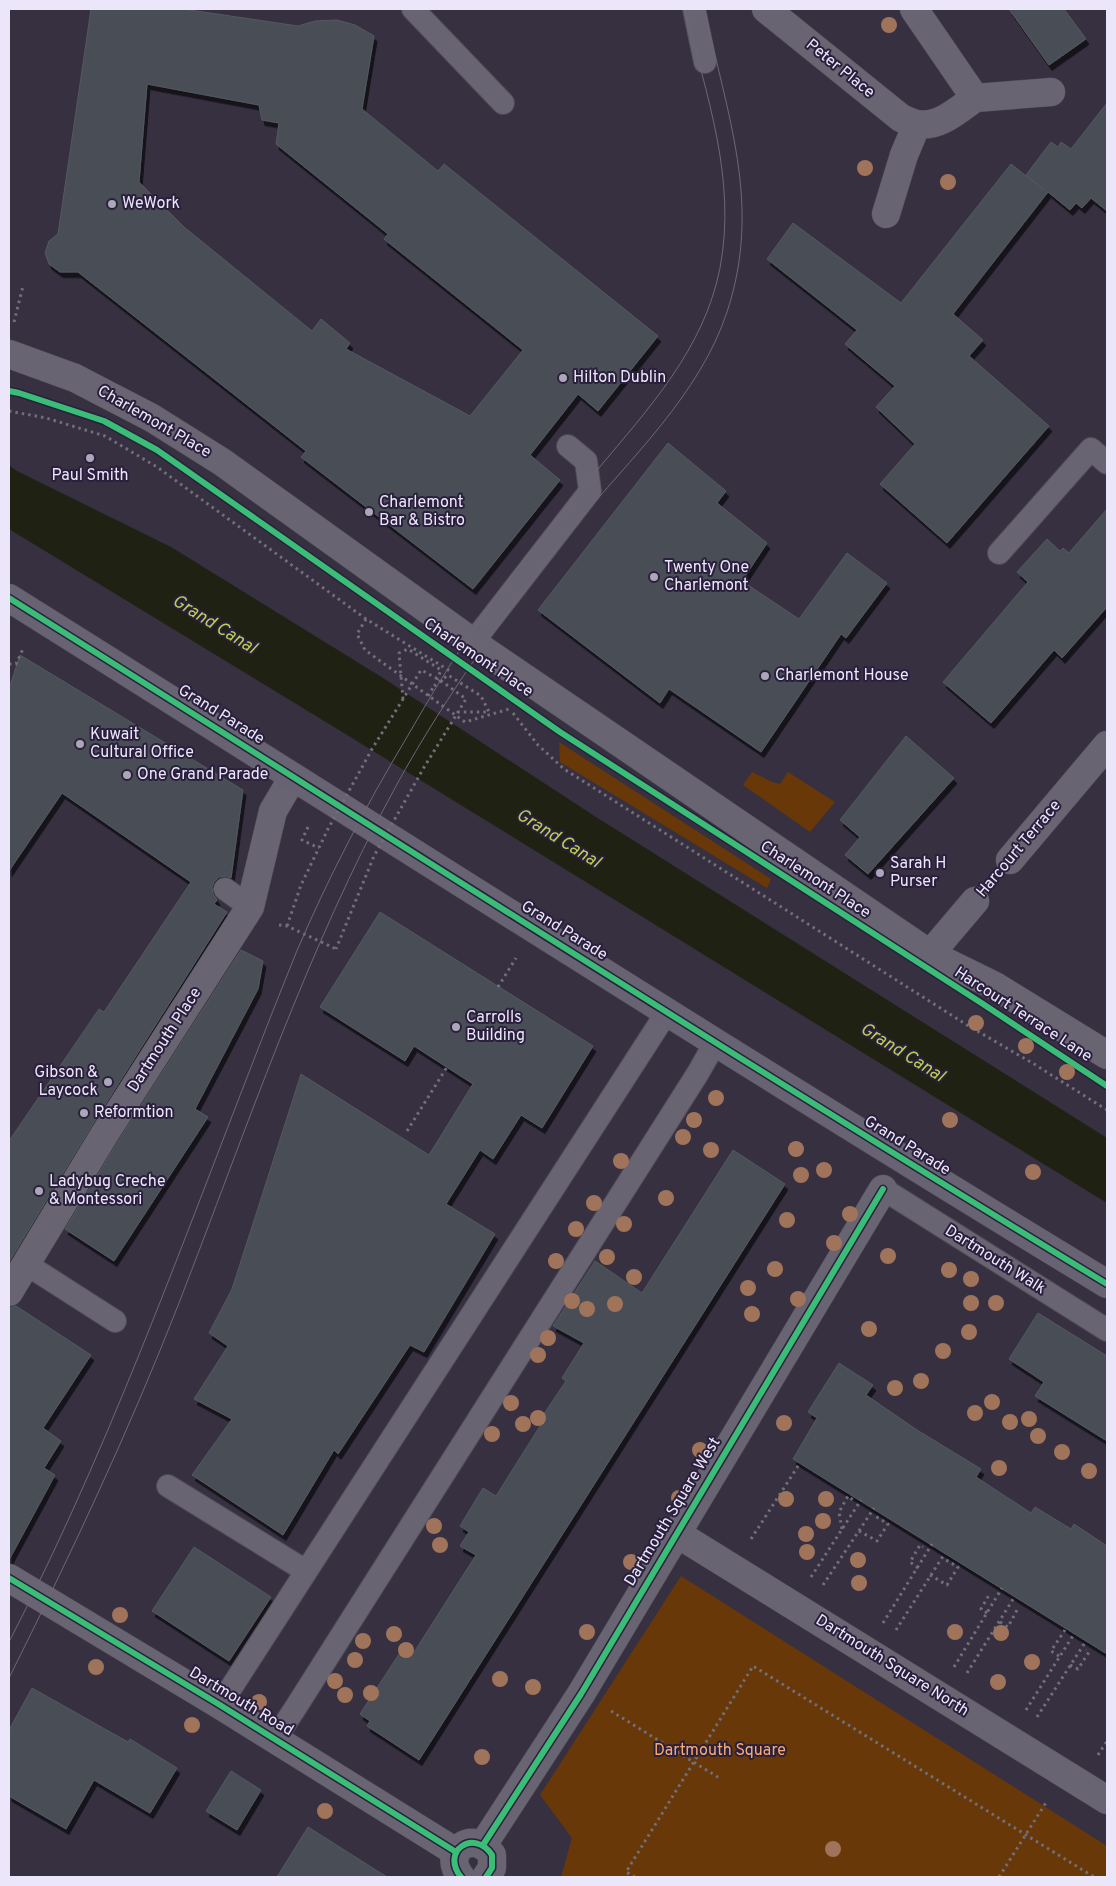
<svg xmlns="http://www.w3.org/2000/svg" width="1116" height="1886" font-family="Overpass,sans-serif">
<defs>
<filter id="shadow"><feDropShadow dx="3" dy="5.5" stdDeviation="0" flood-color="#0009"/></filter>
</defs>
<rect width="100%" height="100%" fill="#363041"/>
<path fill="#683809" d="M 559,742 L 771,879 L 767,888 L 560,762 Z
M 752,772 L 772,782 L 780,784 L 788,772 L 835,802 L 810,832 L 743,785 Z
M 681,1576 L 1107,1846 L 1107,1877 L 561,1877 L 572,1838 L 540,1795 Z"/>
<path fill="#1f2113" d="M 9,465 L 17,471 L 171,547 L 383,678 L 596,817 L 1107,1138 L 1107,1203 L 352,738 L 9,529 Z"/>
<path fill="#484d54" stroke="#545960" fill-rule="evenodd" filter="url(#shadow)" d="M 91,9 L 183,9 L 298,26 L 315,21 L 337,20 L 355,25 L 374,36 L 362,109 L 438,171 L 444,164 L 658,336 L 598,411 L 578,394 L 530,455 L 560,480 L 473,589 L 301,457 L 306,451 L 78,272 L 60,272 L 49,264 L 45,253 L 49,241 L 58,234 ZM 147,84 L 259,105 L 262,120 L 279,123 L 276,144 L 388,234 L 384,239 L 523,350 L 470,416 L 346,349 L 350,343 L 321,319 L 312,331 L 184,227 L 139,182 Z
M 1009,9 L 1064,9 L 1086,39 L 1049,65 Z
M 1107,103 L 1107,211 L 1091,198 L 1082,208 L 1076,203 L 1070,210 L 1048,192 L 953,314 L 983,340 L 969,356 L 1049,426 L 947,543 L 880,484 L 915,444 L 876,407 L 895,386 L 845,344 L 857,330 L 767,259 L 793,223 L 901,303 L 1011,164 L 1044,190 L 1026,175 L 1051,142 L 1058,147 L 1061,142 L 1071,149 Z
M 668,443 L 726,491 L 717,503 L 767,543 L 742,581 L 799,619 L 847,553 L 887,583 L 846,638 L 841,634 L 761,752 L 669,689 L 660,703 L 538,610 Z
M 1107,509 L 1107,607 L 1062,658 L 1054,650 L 991,723 L 943,682 L 1028,582 L 1017,572 L 1047,539 L 1060,551 L 1063,548 L 1069,553 Z
M 20,655 L 243,790 L 231,878 L 226,876 L 219,877 L 214,882 L 212,887 L 213,894 L 217,900 L 214,904 L 227,912 L 91,1127 L 9,1262 L 9,1141 L 99,1009 L 104,1012 L 191,882 L 62,793 L 9,871 L 9,689 Z
M 906,736 L 954,778 L 868,874 L 845,855 L 860,837 L 840,820 Z
M 380,912 L 593,1046 L 542,1128 L 521,1115 L 493,1159 L 480,1150 L 446,1204 L 495,1234 L 424,1352 L 410,1345 L 338,1454 L 334,1450 L 283,1535 L 192,1475 L 232,1419 L 194,1399 L 228,1346 L 209,1333 L 232,1289 L 301,1074 L 429,1155 L 473,1084 L 414,1046 L 405,1061 L 320,1007 Z
M 241,950 L 263,961 L 258,989 L 195,1109 L 208,1117 L 114,1261 L 65,1229 L 117,1143 Z
M 733,1150 L 785,1184 L 419,1760 L 367,1726 L 370,1721 L 360,1714 L 401,1651 L 411,1657 L 476,1555 L 460,1546 L 469,1532 L 460,1526 L 483,1488 L 496,1496 L 547,1415 L 544,1414 L 566,1381 L 562,1378 L 584,1343 L 553,1326 L 595,1261 L 642,1293 Z
M 16,1306 L 91,1355 L 43,1428 L 61,1441 L 44,1468 L 55,1475 L 9,1560 L 9,1308 Z
M 1038,1313 L 1107,1356 L 1107,1441 L 1035,1396 L 1044,1382 L 1009,1359 Z
M 839,1363 L 873,1385 L 866,1395 L 917,1430 L 981,1469 L 976,1477 L 1031,1513 L 1035,1507 L 1071,1529 L 1074,1524 L 1107,1546 L 1107,1654 L 793,1459 L 817,1418 L 808,1412 Z
M 194,1547 L 271,1597 L 229,1661 L 152,1611 Z
M 32,1688 L 128,1742 L 130,1739 L 177,1768 L 150,1813 L 94,1780 L 66,1829 L 9,1796 L 9,1730 Z
M 231,1771 L 261,1790 L 237,1830 L 206,1811 Z
M 308,1827 L 387,1877 L 277,1877 Z"/>
<g fill="none" stroke-linecap="round" stroke-linejoin="round">
<g stroke="#504b59" stroke-width="24">
<path id="service" d="M 413,9 L 503,103
M 694,9 L 705,62
M 999,553 L 1091,449 L 1107,463
M 473,642 L 590,491 L 586,461 L 568,446
M 225,889 L 250,907
M 883,1189 L 1107,1330
M 26,1264 L 115,1321
M 168,1486 L 306,1571
M 220,1705 L 667,1012
M 275,1739 L 296,1707 L 698,1073 L 715,1043"/>
</g>
<g stroke="#504b59" stroke-width="29">
<path id="minor" d="M 766,9 L 901,118 C 906,120 912,123 917,124 C 939,128 958,110 975,98 L 914,9
M 975,98 L 1051,92
M 886,214 L 904,155 L 917,124
M 9,354 L 75,378 L 152,418 L 222,462 L 488,653 L 930,954 L 995,986 L 1107,1055
M 1010,860 L 1107,745
M 930,954 L 975,901
M 9,1292 L 104,1135 L 250,907 L 273,811 L 293,777
M 676,1533 L 1107,1800
M 483,1845 L 581,1694 L 883,1189"/>
</g>
<g stroke="#504b59" stroke-width="29">
<path id="tertiary" d="M 9,1578 L 220,1705 L 456,1852
M 461,1877 C 440,1851 474,1828 492,1855 L 492,1868 L 486,1877"/>
</g>
<g stroke="#504b59" stroke-width="29">
<path id="secondary" d="M 9,598 C 374,827 738,1060 1107,1284"/>
</g>
<path stroke="#726e7a" stroke-width="3" stroke-dasharray="2.5 4" stroke-linecap="butt" d="M 14,322 L 23,286
M 9,411 L 46,418 L 105,436 L 157,467 L 366,619 L 450,671
M 366,619 L 357,634 L 365,650 L 465,722 L 509,709
M 9,664 L 16,664 L 24,647
M 428,696 L 434,686
M 513,713 L 538,745 L 564,769 L 967,1025 L 1034,1064 L 1107,1110
M 308,827 L 302,840 L 319,848
M 279,925 L 287,926 L 336,949
M 498,987 L 516,958
M 407,1131 L 447,1067
M 842,1529 L 839,1512 L 848,1496 L 853,1500
M 859,1531 L 877,1541 L 888,1524 L 875,1516
M 751,1539 L 800,1463
M 918,1568 L 910,1562 L 920,1545 L 923,1547
M 930,1575 L 947,1585 L 958,1567 L 946,1560
M 811,1577 L 861,1500
M 823,1585 L 874,1508
M 987,1613 L 981,1609 L 989,1595
M 1000,1622 L 1008,1627 L 1017,1610
M 883,1623 L 932,1544
M 896,1630 L 945,1553
M 1059,1656 L 1051,1651 L 1065,1630
M 1070,1665 L 1078,1669 L 1089,1652 L 1086,1650
M 954,1667 L 1002,1588
M 967,1673 L 1015,1596
M 1026,1710 L 1074,1634
M 611,1711 L 721,1779
M 1037,1717 L 1086,1641
M 1098,1755 L 1107,1741
M 635,1877 L 626,1872 L 753,1666 L 1094,1877
M 999,1877 L 1047,1801"/>
<use href="#service" stroke="#686471" stroke-width="22"/>
<use href="#minor" stroke="#686471" stroke-width="28"/>
<use href="#tertiary" stroke="#686471" stroke-width="28"/>
<use href="#secondary" stroke="#686372" stroke-width="28"/>
<path stroke="#6d6875" stroke-width="1" d="M 9,1642 C 124,1420 203,1183 296,953 C 328,878 365,807 407,737 C 434,690 462,644 494,600 C 526,555 563,512 598,469 C 649,408 704,349 720,268 C 737,179 706,94 685,9
M 9,1678 C 70,1556 129,1431 179,1303 C 247,1128 306,951 396,786 C 447,693 510,607 576,524 C 630,459 700,394 727,312 C 763,203 726,115 705,9"/>
<path stroke="#726e7a" stroke-width="3" stroke-dasharray="2.5 4" stroke-linecap="butt" d="M 434,686 L 448,675 L 481,696 L 489,712 L 458,712
M 403,699 L 399,653 L 408,649 L 441,670 L 437,680
M 287,926 L 301,885 L 328,829 L 372,749 L 421,670 L 440,680 L 466,699 L 423,769 L 374,856 L 336,949"/>
<g stroke="#2a203d" stroke-width="9">
<path id="cycleway" d="M 9,391 L 19,393 L 104,421 L 157,450 L 560,732 L 983,1004 L 1107,1086
M 9,598 C 374,827 738,1060 1107,1284
M 9,1578 L 220,1705 L 456,1852
M 483,1845 L 581,1694 L 883,1189
M 461,1877 C 440,1851 474,1828 492,1855 L 492,1868 L 486,1877"/>
</g>
<use href="#cycleway" stroke="#3abd76" stroke-width="6"/>
</g>
<g fill="#a0745b">
<circle cx="889" cy="25" r="8"/>
<circle cx="865" cy="168" r="8"/>
<circle cx="948" cy="182" r="8"/>
<circle cx="976" cy="1023" r="8"/>
<circle cx="1026" cy="1046" r="8"/>
<circle cx="1067" cy="1072" r="8"/>
<circle cx="716" cy="1098" r="8"/>
<circle cx="694" cy="1120" r="8"/>
<circle cx="950" cy="1120" r="8"/>
<circle cx="683" cy="1137" r="8"/>
<circle cx="796" cy="1149" r="8"/>
<circle cx="711" cy="1150" r="8"/>
<circle cx="621" cy="1161" r="8"/>
<circle cx="824" cy="1170" r="8"/>
<circle cx="1033" cy="1172" r="8"/>
<circle cx="801" cy="1175" r="8"/>
<circle cx="666" cy="1198" r="8"/>
<circle cx="594" cy="1203" r="8"/>
<circle cx="850" cy="1214" r="8"/>
<circle cx="787" cy="1220" r="8"/>
<circle cx="624" cy="1224" r="8"/>
<circle cx="576" cy="1229" r="8"/>
<circle cx="834" cy="1243" r="8"/>
<circle cx="888" cy="1256" r="8"/>
<circle cx="607" cy="1257" r="8"/>
<circle cx="556" cy="1261" r="8"/>
<circle cx="775" cy="1269" r="8"/>
<circle cx="949" cy="1270" r="8"/>
<circle cx="634" cy="1277" r="8"/>
<circle cx="971" cy="1279" r="8"/>
<circle cx="748" cy="1288" r="8"/>
<circle cx="798" cy="1299" r="8"/>
<circle cx="572" cy="1301" r="8"/>
<circle cx="971" cy="1303" r="8"/>
<circle cx="996" cy="1303" r="8"/>
<circle cx="615" cy="1304" r="8"/>
<circle cx="587" cy="1309" r="8"/>
<circle cx="752" cy="1314" r="8"/>
<circle cx="869" cy="1329" r="8"/>
<circle cx="969" cy="1332" r="8"/>
<circle cx="548" cy="1338" r="8"/>
<circle cx="943" cy="1351" r="8"/>
<circle cx="538" cy="1355" r="8"/>
<circle cx="921" cy="1381" r="8"/>
<circle cx="895" cy="1388" r="8"/>
<circle cx="992" cy="1402" r="8"/>
<circle cx="511" cy="1403" r="8"/>
<circle cx="975" cy="1413" r="8"/>
<circle cx="538" cy="1418" r="8"/>
<circle cx="1029" cy="1419" r="8"/>
<circle cx="1010" cy="1422" r="8"/>
<circle cx="784" cy="1423" r="8"/>
<circle cx="523" cy="1424" r="8"/>
<circle cx="492" cy="1434" r="8"/>
<circle cx="1038" cy="1436" r="8"/>
<circle cx="700" cy="1450" r="8"/>
<circle cx="1062" cy="1452" r="8"/>
<circle cx="999" cy="1468" r="8"/>
<circle cx="1089" cy="1471" r="8"/>
<circle cx="679" cy="1498" r="8"/>
<circle cx="786" cy="1499" r="8"/>
<circle cx="826" cy="1499" r="8"/>
<circle cx="823" cy="1521" r="8"/>
<circle cx="434" cy="1526" r="8"/>
<circle cx="806" cy="1534" r="8"/>
<circle cx="440" cy="1545" r="8"/>
<circle cx="807" cy="1552" r="8"/>
<circle cx="858" cy="1560" r="8"/>
<circle cx="631" cy="1562" r="8"/>
<circle cx="859" cy="1583" r="8"/>
<circle cx="120" cy="1615" r="8"/>
<circle cx="587" cy="1632" r="8"/>
<circle cx="955" cy="1632" r="8"/>
<circle cx="1001" cy="1633" r="8"/>
<circle cx="394" cy="1634" r="8"/>
<circle cx="363" cy="1641" r="8"/>
<circle cx="406" cy="1650" r="8"/>
<circle cx="355" cy="1660" r="8"/>
<circle cx="1032" cy="1662" r="8"/>
<circle cx="96" cy="1667" r="8"/>
<circle cx="500" cy="1679" r="8"/>
<circle cx="335" cy="1681" r="8"/>
<circle cx="998" cy="1682" r="8"/>
<circle cx="533" cy="1687" r="8"/>
<circle cx="371" cy="1693" r="8"/>
<circle cx="345" cy="1695" r="8"/>
<circle cx="259" cy="1702" r="8"/>
<circle cx="192" cy="1725" r="8"/>
<circle cx="482" cy="1757" r="8"/>
<circle cx="325" cy="1811" r="8"/>
<circle cx="833" cy="1849" r="8"/>
</g>
<g fill="#aca6b9" stroke="#2a203d" stroke-width="2">
<circle cx="112" cy="204" r="5"/>
<circle cx="563" cy="378" r="5"/>
<circle cx="90" cy="458" r="5"/>
<circle cx="369" cy="512" r="5"/>
<circle cx="654" cy="577" r="5"/>
<circle cx="765" cy="676" r="5"/>
<circle cx="80" cy="744" r="5"/>
<circle cx="127" cy="775" r="5"/>
<circle cx="880" cy="873" r="5"/>
<circle cx="456" cy="1027" r="5"/>
<circle cx="108" cy="1082" r="5"/>
<circle cx="84" cy="1113" r="5"/>
<circle cx="39" cy="1191" r="5"/>
</g>
<g text-anchor="middle" dominant-baseline="central" stroke-width="4" stroke-linejoin="round" paint-order="stroke">
<g font-size="16" fill="#ece6fa" stroke="#2a203d">
<text transform="translate(840 69) rotate(39)">Peter Place</text>
<text transform="translate(154 422) rotate(30)">Charlemont Place</text>
<text transform="translate(478 658) rotate(34)">Charlemont Place</text>
<text transform="translate(221 715) rotate(32)">Grand Parade</text>
<text transform="translate(1019 849) rotate(-50)">Harcourt Terrace</text>
<text transform="translate(815 880) rotate(33)">Charlemont Place</text>
<text transform="translate(564 931) rotate(32)">Grand Parade</text>
<text transform="translate(1023 1015) rotate(33)">Harcourt Terrace Lane</text>
<text transform="translate(165 1040) rotate(-57)">Dartmouth Place</text>
<text transform="translate(907 1146) rotate(32)">Grand Parade</text>
<text transform="translate(995 1260) rotate(32)">Dartmouth Walk</text>
<text transform="translate(673 1512) rotate(-59)">Dartmouth Square West</text>
<text transform="translate(892 1666) rotate(32)">Dartmouth Square North</text>
<text transform="translate(241 1702) rotate(31)">Dartmouth Road</text>
</g>
<g font-size="16" fill="#ece6fa" stroke="#2a203d" text-anchor="start">
<text x="122" y="204">WeWork</text>
<text x="573" y="378">Hilton Dublin</text>
<text x="90" y="476" text-anchor="middle">Paul Smith</text>
<text x="379" y="503">Charlemont<tspan x="379" dy="18">Bar &amp; Bistro</tspan></text>
<text x="664" y="568">Twenty One<tspan x="664" dy="18">Charlemont</tspan></text>
<text x="775" y="676">Charlemont House</text>
<text x="90" y="735">Kuwait<tspan x="90" dy="18">Cultural Office</tspan></text>
<text x="137" y="775">One Grand Parade</text>
<text x="890" y="864">Sarah H<tspan x="890" dy="18">Purser</tspan></text>
<text x="466" y="1018">Carrolls<tspan x="466" dy="18">Building</tspan></text>
<text x="98" y="1073" text-anchor="end">Gibson &amp;<tspan x="98" dy="18">Laycock</tspan></text>
<text x="94" y="1113">Reformtion</text>
<text x="49" y="1182">Ladybug Creche<tspan x="49" dy="18">&amp; Montessori</tspan></text>
</g>
<g font-size="16" fill="#f7ab71" stroke="#2a203d">
<text x="720" y="1751">Dartmouth Square</text>
</g>
<g font-size="18" font-style="italic" fill="#bbd14f" stroke="#2a203d">
<text transform="translate(214 625) rotate(32)">Grand Canal</text>
<text transform="translate(558 839) rotate(32)">Grand Canal</text>
<text transform="translate(902 1053) rotate(32)">Grand Canal</text>
</g>
</g>
<rect width="1116" height="1886" fill="none" stroke="#ece6fa" stroke-width="20"/>
</svg>
